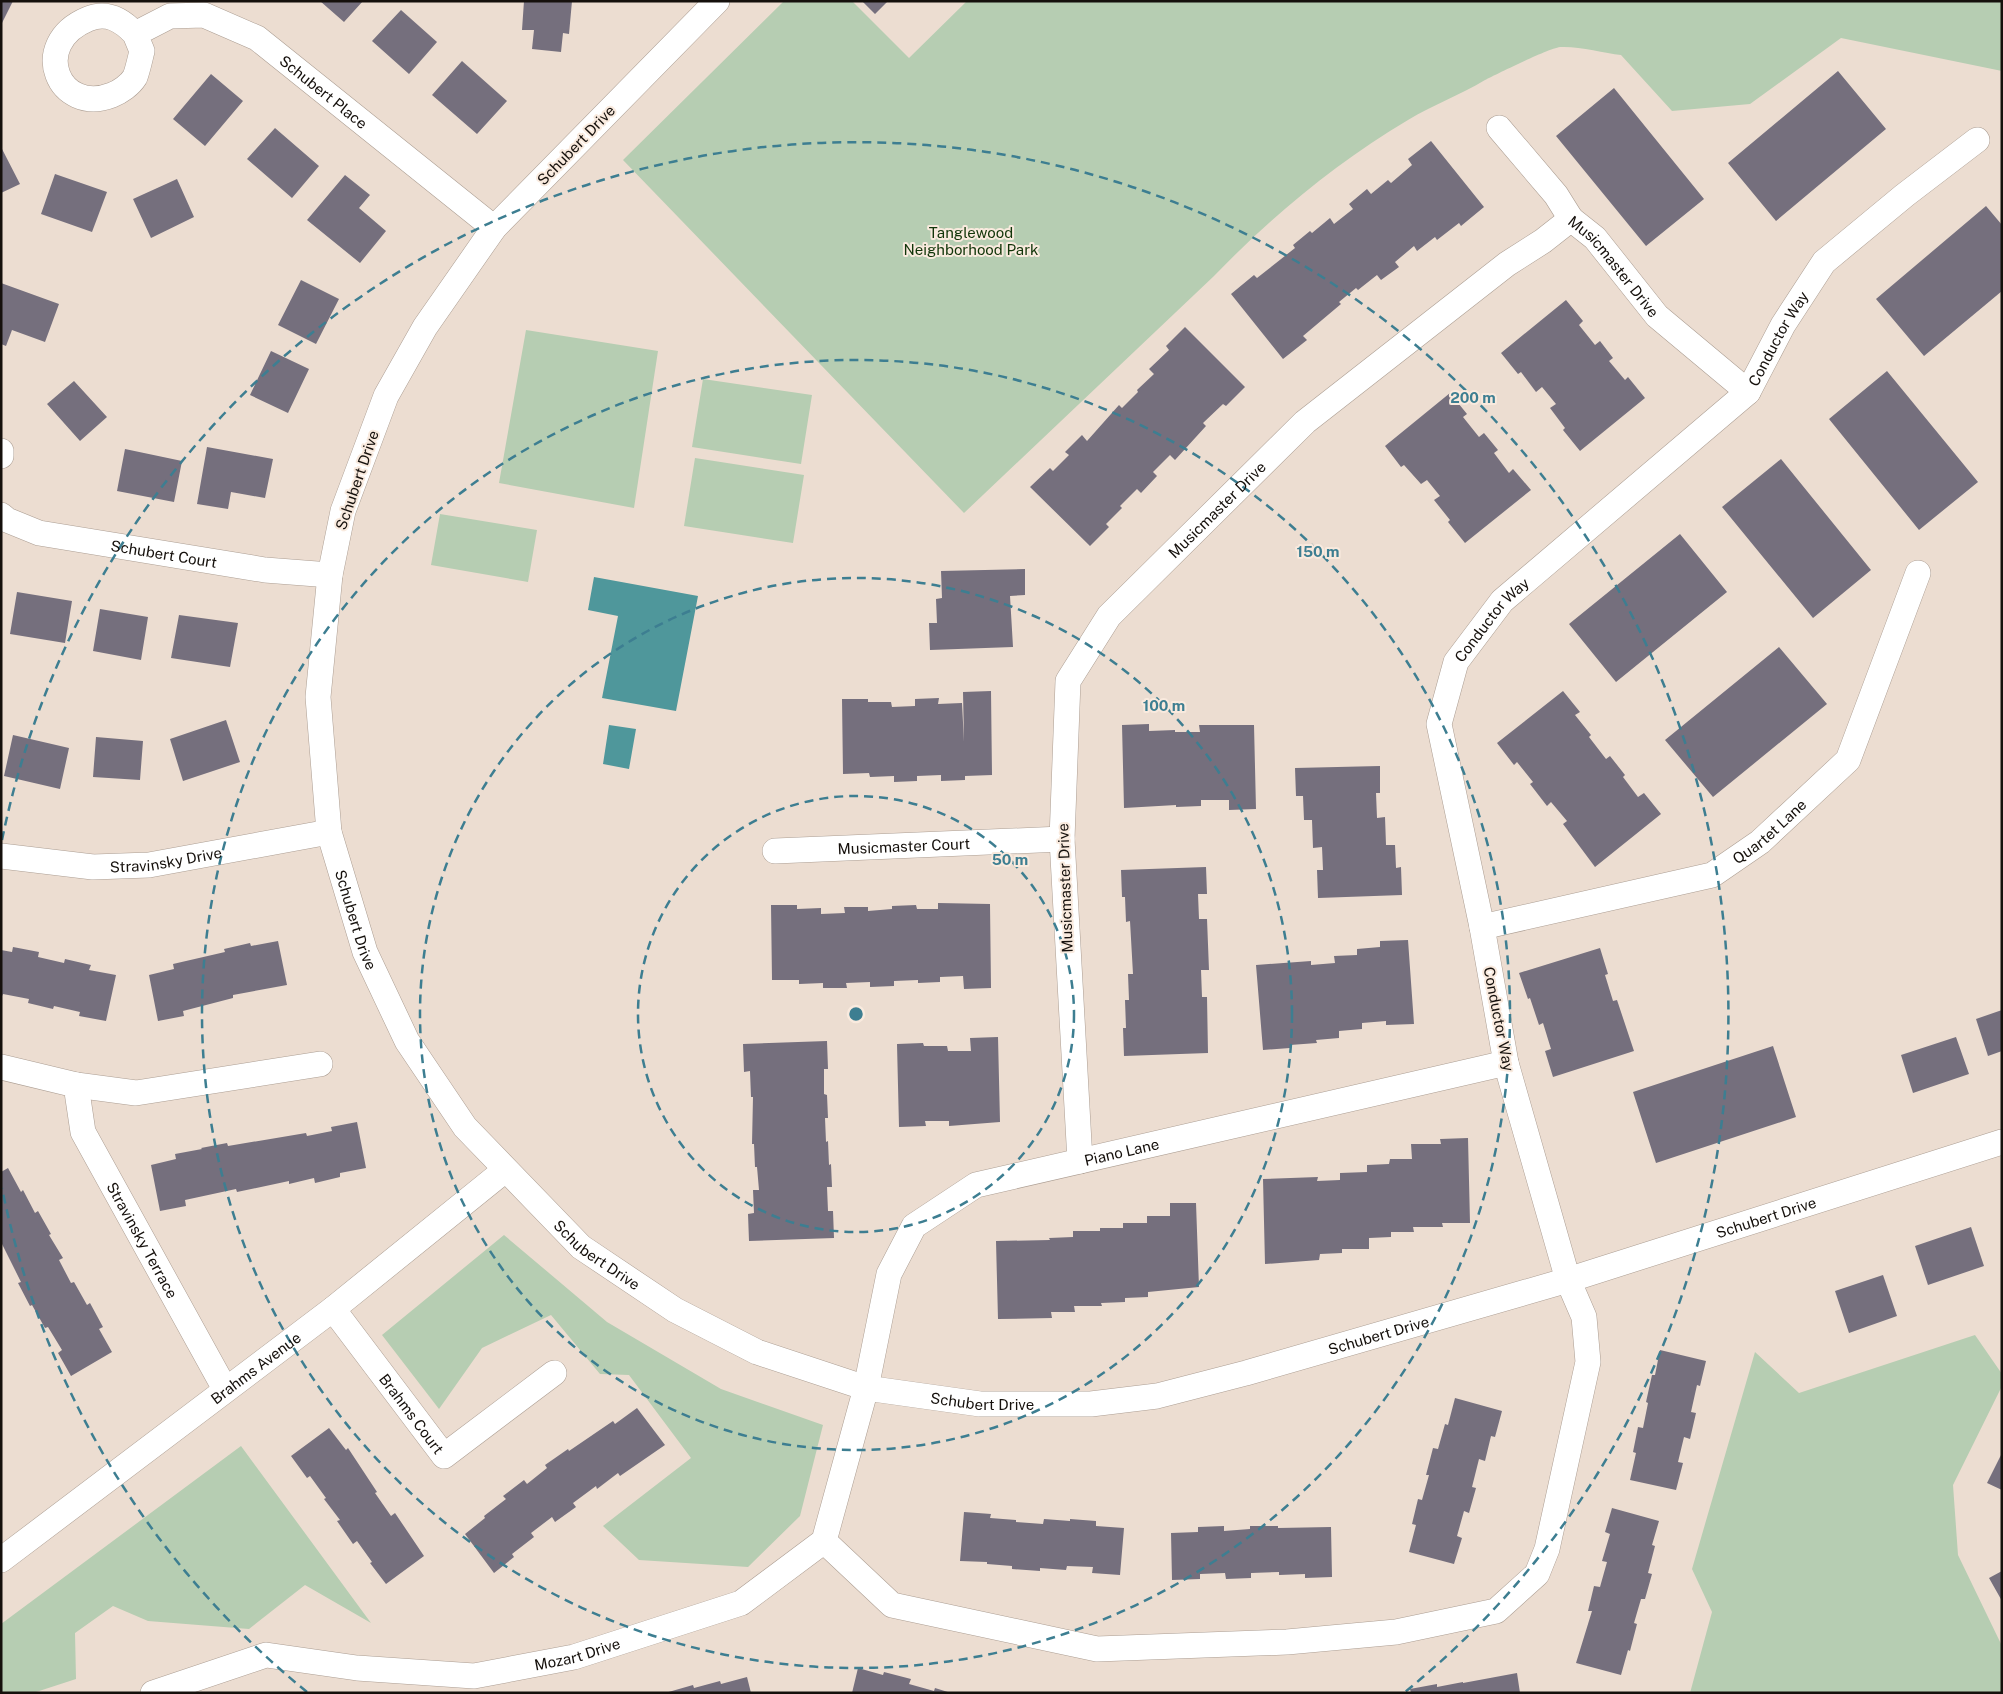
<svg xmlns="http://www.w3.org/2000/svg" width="2003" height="1694" font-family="'Public Sans',sans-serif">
<rect width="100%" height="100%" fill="#ecddd1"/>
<path fill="#b6cdb2" d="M 784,1 L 852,1 L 909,58 L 967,1 L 2002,1 L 2002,71 L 1841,38 L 1750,104 L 1672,111 L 1621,55 C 1604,53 1578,46 1561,47 C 1551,47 1497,74 1485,80 C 1460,95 1433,105 1408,120 C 1336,163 1272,216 1214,276 L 964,513 L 623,160 Z
M 526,330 L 658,351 L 634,508 L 499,483 Z
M 703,379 L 812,395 L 801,464 L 692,447 Z
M 695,458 L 804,475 L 793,543 L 684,526 Z
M 440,514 L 537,530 L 528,582 L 431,565 Z
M 504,1235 L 607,1322 L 721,1389 L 823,1425 L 800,1516 L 748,1567 L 639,1560 L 603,1526 L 691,1458 L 629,1375 L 600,1374 L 551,1315 L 482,1348 L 439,1409 L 382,1335 Z
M 1975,1335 L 2002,1374 L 2002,1386 L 1953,1485 L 1958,1555 L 2002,1646 L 2002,1693 L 1690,1693 L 1712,1612 L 1692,1569 L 1755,1352 L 1799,1393 Z
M 241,1446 L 371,1623 L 305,1585 L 249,1629 L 148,1621 L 113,1606 L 75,1633 L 76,1679 L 33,1693 L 1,1693 L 1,1624 Z"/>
<path fill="#4f979b" d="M 594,577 L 698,596 L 676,711 L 602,698 L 618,616 L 588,610 Z
M 609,725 L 636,729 L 629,769 L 603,764 Z"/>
<path fill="#756f7d" d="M 1,1 L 13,1 L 1,25 Z
M 320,1 L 363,1 L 344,22 Z
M 524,1 L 572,1 L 569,34 L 563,33 L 561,52 L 532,49 L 534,30 L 522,30 Z
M 862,1 L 888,1 L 875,14 Z
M 401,10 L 437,42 L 409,74 L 372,41 Z
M 462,61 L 507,101 L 477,134 L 432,95 Z
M 1838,71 L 1886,129 L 1776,221 L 1728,163 Z
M 211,74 L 243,101 L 205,146 L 173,119 Z
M 1614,88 L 1704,199 L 1646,246 L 1556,136 Z
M 275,128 L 319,166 L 292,198 L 247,159 Z
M 1431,141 L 1484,207 L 1461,226 L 1459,223 L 1437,240 L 1435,237 L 1417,251 L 1414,246 L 1395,262 L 1399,267 L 1381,280 L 1377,275 L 1358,290 L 1356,288 L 1339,302 L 1341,304 L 1303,336 L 1307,340 L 1283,359 L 1231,294 L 1254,275 L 1257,278 L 1295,248 L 1293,245 L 1310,231 L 1312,233 L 1330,218 L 1334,224 L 1353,209 L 1349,204 L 1367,189 L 1371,194 L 1388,180 L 1391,183 L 1412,165 L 1408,159 Z
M 1,147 L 20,184 L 1,193 Z
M 55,174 L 107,192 L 92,232 L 41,214 Z
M 345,175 L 370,195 L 359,208 L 386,231 L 360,263 L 307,220 Z
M 177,179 L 194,217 L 151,238 L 133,199 Z
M 1986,206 L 2002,225 L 2002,291 L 1924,356 L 1876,299 Z
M 301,280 L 339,299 L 316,344 L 278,325 Z
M 1,283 L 59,304 L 45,342 L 12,330 L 6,346 L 1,344 Z
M 1566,300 L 1583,321 L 1579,325 L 1595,345 L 1600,341 L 1613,358 L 1609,361 L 1625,380 L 1628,377 L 1645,398 L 1580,451 L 1563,430 L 1565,428 L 1550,408 L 1556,404 L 1542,387 L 1536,392 L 1521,372 L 1518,374 L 1501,353 Z
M 1185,327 L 1245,387 L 1226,406 L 1223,404 L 1203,423 L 1206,426 L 1175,460 L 1170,455 L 1153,472 L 1157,476 L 1141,493 L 1137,489 L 1120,506 L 1122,508 L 1106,524 L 1109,527 L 1090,546 L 1030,487 L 1050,468 L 1053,471 L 1069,455 L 1065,452 L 1082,435 L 1087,441 L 1119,405 L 1122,408 L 1138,392 L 1137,390 L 1154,374 L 1149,369 L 1169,350 L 1166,346 Z
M 271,351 L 309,369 L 288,413 L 250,395 Z
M 1887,371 L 1978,482 L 1919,530 L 1829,419 Z
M 74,381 L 107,417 L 80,441 L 47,404 Z
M 1450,393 L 1467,414 L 1463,417 L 1479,437 L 1484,433 L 1498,450 L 1494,453 L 1509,473 L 1513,469 L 1531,490 L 1465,543 L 1448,522 L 1450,520 L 1434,500 L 1440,496 L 1427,480 L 1421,484 L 1404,465 L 1401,467 L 1385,446 Z
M 207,447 L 273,459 L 265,498 L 231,492 L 228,509 L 197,504 Z
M 125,449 L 182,461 L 174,502 L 117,491 Z
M 1781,459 L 1871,570 L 1813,618 L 1722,507 Z
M 1680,534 L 1727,592 L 1616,682 L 1569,624 Z
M 1025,569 L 1025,595 L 1010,596 L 1013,647 L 930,650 L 929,623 L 937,623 L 936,599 L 942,598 L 941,571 Z
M 17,592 L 72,601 L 65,643 L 10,634 Z
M 100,609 L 148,617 L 141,660 L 93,651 Z
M 179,615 L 238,623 L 230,667 L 171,658 Z
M 1779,647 L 1827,704 L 1713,797 L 1665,740 Z
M 991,691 L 992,775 L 965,776 L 965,780 L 941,781 L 941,775 L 917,776 L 917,781 L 894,782 L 894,776 L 870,777 L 869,773 L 843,774 L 842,699 L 868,699 L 868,702 L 891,702 L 892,707 L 915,706 L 915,699 L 939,698 L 938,704 L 962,703 L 964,742 L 963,692 Z
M 1563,691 L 1580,712 L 1575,715 L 1591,735 L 1589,737 L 1606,759 L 1610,756 L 1625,775 L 1623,777 L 1638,797 L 1644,793 L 1661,814 L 1595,867 L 1563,824 L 1567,821 L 1551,802 L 1547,806 L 1530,784 L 1533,782 L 1517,762 L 1514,765 L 1497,743 Z
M 226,720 L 240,762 L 183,781 L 170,739 Z
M 1149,724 L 1149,731 L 1175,730 L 1175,732 L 1200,732 L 1199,725 L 1254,725 L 1256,809 L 1229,810 L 1229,800 L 1201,800 L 1201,806 L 1176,807 L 1176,805 L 1124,808 L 1122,725 Z
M 13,735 L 69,748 L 60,789 L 4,776 Z
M 96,737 L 143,741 L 140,780 L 93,777 Z
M 1380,766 L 1380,793 L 1376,793 L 1377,818 L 1385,817 L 1386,845 L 1395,845 L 1396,868 L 1401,867 L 1402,895 L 1318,898 L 1317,870 L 1323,870 L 1322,847 L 1313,848 L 1312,820 L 1304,820 L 1303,796 L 1296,796 L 1295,768 Z
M 1206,867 L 1207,894 L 1198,894 L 1199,919 L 1207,919 L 1209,970 L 1201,970 L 1202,997 L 1207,997 L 1208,1053 L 1124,1056 L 1123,1028 L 1126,1028 L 1125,1000 L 1129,1000 L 1128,974 L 1133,974 L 1130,921 L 1126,922 L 1125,897 L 1122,897 L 1121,870 Z
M 938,903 L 990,904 L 991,988 L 964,989 L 963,976 L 940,977 L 940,982 L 918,983 L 918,980 L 894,981 L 894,986 L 870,987 L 870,982 L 846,983 L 847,988 L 823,988 L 823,983 L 799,984 L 799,980 L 772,980 L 771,905 L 797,905 L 797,909 L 821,908 L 821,914 L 845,913 L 844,907 L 868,907 L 868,911 L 892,909 L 892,906 L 916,905 L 917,909 L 938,909 Z
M 1408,940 L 1414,1024 L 1386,1025 L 1386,1021 L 1362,1023 L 1362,1029 L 1339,1031 L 1339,1038 L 1316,1040 L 1317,1043 L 1290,1045 L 1290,1048 L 1263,1050 L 1256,965 L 1311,961 L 1311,965 L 1335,963 L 1334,956 L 1357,955 L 1357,949 L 1380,947 L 1380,941 Z
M 278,941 L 287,985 L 233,995 L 233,998 L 183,1011 L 184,1016 L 158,1021 L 149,975 L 174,969 L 173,964 L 225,952 L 224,949 L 250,943 L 251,946 Z
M 13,947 L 39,952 L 38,957 L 64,963 L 65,959 L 91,965 L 89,970 L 116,975 L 106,1021 L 79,1016 L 80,1012 L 54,1006 L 53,1009 L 28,1003 L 29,999 L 3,994 L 1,998 L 1,950 L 12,952 Z
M 1600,948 L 1608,974 L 1605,975 L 1613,1001 L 1617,1000 L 1634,1051 L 1553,1077 L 1545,1051 L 1551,1049 L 1543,1023 L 1539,1025 L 1530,998 L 1528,999 L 1519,973 Z
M 2002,1010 L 2002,1051 L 1988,1056 L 1976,1019 Z
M 998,1037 L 1000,1122 L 949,1126 L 949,1121 L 925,1121 L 926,1126 L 899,1127 L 897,1044 L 923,1043 L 924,1046 L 947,1046 L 948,1051 L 971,1051 L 970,1038 Z
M 1956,1037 L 1969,1074 L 1913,1093 L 1901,1055 Z
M 827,1041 L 828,1069 L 824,1069 L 824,1094 L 827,1095 L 828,1118 L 825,1118 L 826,1142 L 828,1141 L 829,1165 L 831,1164 L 832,1187 L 827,1187 L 828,1211 L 833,1211 L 834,1238 L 749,1241 L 748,1214 L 754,1213 L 753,1190 L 759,1190 L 757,1167 L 755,1167 L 754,1144 L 752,1144 L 753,1097 L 751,1097 L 750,1071 L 744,1072 L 743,1044 Z
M 1773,1046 L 1796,1117 L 1656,1163 L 1633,1092 Z
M 357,1122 L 366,1168 L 340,1173 L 340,1177 L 315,1183 L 314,1178 L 289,1184 L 289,1181 L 237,1192 L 236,1189 L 185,1200 L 186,1206 L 160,1211 L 151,1165 L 176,1159 L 175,1154 L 202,1149 L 201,1148 L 227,1143 L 228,1146 L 306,1133 L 307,1136 L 332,1131 L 331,1127 Z
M 1468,1138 L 1470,1223 L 1442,1223 L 1443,1227 L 1413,1227 L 1414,1232 L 1391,1232 L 1391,1237 L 1369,1238 L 1369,1249 L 1342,1249 L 1342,1253 L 1320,1254 L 1319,1260 L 1265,1264 L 1263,1179 L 1318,1177 L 1317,1181 L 1340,1180 L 1340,1173 L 1367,1172 L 1367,1165 L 1389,1164 L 1390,1159 L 1412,1159 L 1411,1144 L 1441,1144 L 1440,1139 Z
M 8,1168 L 21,1192 L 23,1190 L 35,1213 L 38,1211 L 51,1234 L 49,1235 L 63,1258 L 59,1260 L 71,1283 L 74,1282 L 87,1305 L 90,1303 L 103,1327 L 99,1329 L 112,1352 L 71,1376 L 58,1353 L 62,1350 L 48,1327 L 45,1328 L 32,1305 L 30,1306 L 18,1283 L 21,1282 L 1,1242 L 1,1172 Z
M 1170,1203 L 1196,1203 L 1199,1287 L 1148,1292 L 1148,1297 L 1125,1298 L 1125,1302 L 1101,1303 L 1102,1306 L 1074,1306 L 1075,1312 L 1051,1312 L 1052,1318 L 998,1319 L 996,1241 L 1050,1240 L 1049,1238 L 1073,1237 L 1073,1231 L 1100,1231 L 1100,1228 L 1123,1228 L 1123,1223 L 1147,1223 L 1147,1216 L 1170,1216 Z
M 1971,1227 L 1984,1266 L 1928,1285 L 1915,1246 Z
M 1883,1275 L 1897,1316 L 1849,1333 L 1835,1291 Z
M 1660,1350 L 1706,1361 L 1700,1386 L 1697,1385 L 1691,1412 L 1696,1413 L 1690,1439 L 1684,1437 L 1678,1462 L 1683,1463 L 1676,1490 L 1630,1480 L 1636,1453 L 1633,1452 L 1638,1427 L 1643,1428 L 1648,1403 L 1646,1402 L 1652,1375 L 1655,1375 Z
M 1455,1398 L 1502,1411 L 1495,1437 L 1491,1436 L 1485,1461 L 1479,1459 L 1472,1487 L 1476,1488 L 1469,1513 L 1464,1511 L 1457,1536 L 1462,1538 L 1454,1564 L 1409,1552 L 1416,1525 L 1412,1524 L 1418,1499 L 1422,1500 L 1429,1475 L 1426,1475 L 1433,1448 L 1438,1449 L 1445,1424 L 1448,1425 Z
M 637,1408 L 665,1445 L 620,1476 L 618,1473 L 597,1489 L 596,1486 L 573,1503 L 576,1507 L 555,1522 L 552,1517 L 531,1533 L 534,1537 L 512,1554 L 514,1557 L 494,1573 L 465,1534 L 485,1518 L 484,1516 L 506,1499 L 503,1496 L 524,1480 L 527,1484 L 547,1468 L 545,1465 L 568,1449 L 569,1451 L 613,1421 L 615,1424 Z
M 329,1428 L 346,1450 L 348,1448 L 377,1492 L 375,1493 L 391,1516 L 395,1513 L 424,1556 L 386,1584 L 370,1563 L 372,1562 L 357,1541 L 353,1544 L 337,1521 L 340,1520 L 324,1499 L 326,1498 L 310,1476 L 307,1478 L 291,1456 Z
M 2002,1453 L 2002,1490 L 1987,1483 Z
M 1612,1508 L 1659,1521 L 1652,1545 L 1655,1546 L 1648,1573 L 1652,1574 L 1645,1599 L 1641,1599 L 1634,1623 L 1637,1624 L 1630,1651 L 1628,1650 L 1621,1675 L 1576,1663 L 1592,1611 L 1588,1611 L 1594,1586 L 1600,1587 L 1607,1562 L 1602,1561 L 1610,1534 L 1605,1532 Z
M 964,1512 L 991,1514 L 990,1518 L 1016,1520 L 1016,1522 L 1043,1524 L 1044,1519 L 1070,1521 L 1070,1519 L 1096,1521 L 1096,1526 L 1124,1528 L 1120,1575 L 1092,1573 L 1093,1567 L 1067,1566 L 1066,1570 L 1040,1568 L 1040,1571 L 1012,1569 L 1012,1566 L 987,1564 L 987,1562 L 960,1561 Z
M 1224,1526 L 1224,1531 L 1250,1529 L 1250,1526 L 1278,1526 L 1278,1528 L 1331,1527 L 1332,1577 L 1305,1578 L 1305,1574 L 1279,1575 L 1279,1572 L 1251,1573 L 1251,1578 L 1226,1579 L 1225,1573 L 1200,1574 L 1200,1579 L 1172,1580 L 1171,1533 L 1198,1532 L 1198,1527 Z
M 2002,1571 L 2002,1601 L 1989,1578 Z
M 858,1668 L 883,1675 L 884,1672 L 911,1679 L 909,1684 L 934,1691 L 935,1688 L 951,1693 L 852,1693 Z
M 1517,1673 L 1520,1693 L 1411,1693 L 1410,1689 L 1437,1684 L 1437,1687 L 1463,1682 L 1463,1683 Z
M 747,1677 L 751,1693 L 665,1693 L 693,1685 L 694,1688 L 720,1681 L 721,1684 Z"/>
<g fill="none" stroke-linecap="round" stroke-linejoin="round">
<g stroke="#ac9e93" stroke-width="26">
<g id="street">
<path id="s1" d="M 717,1 L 494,228 L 425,327 L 386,396 L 343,511 L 330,575 L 318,697 L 329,832 L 365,952 L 407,1041 L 465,1127 L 581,1247 L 675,1310 L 757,1352 L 866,1388 L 980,1404 L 1091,1404 L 1157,1396 L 1246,1373 L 1568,1280 L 2002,1142"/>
<path id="s2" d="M 135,34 L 142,51 C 140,59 138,69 135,77 C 130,85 120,92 112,95 C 59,116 28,44 88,19 C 107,11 122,20 135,34 L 170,16 L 204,15 L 257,38 L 494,228"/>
<path d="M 1499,128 L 1556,195 L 1571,219"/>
<path d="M 1,451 L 1,456"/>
<path id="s3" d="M 1,515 L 7,520 L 39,533 L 265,570 L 330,575"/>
<path id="s4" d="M 775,851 L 1062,839"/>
<path id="s5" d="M 1,856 L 93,867 L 149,865 L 329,832"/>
<path id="s6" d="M 1482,927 L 1712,875 L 1760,842 L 1848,760 L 1918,573"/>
<path id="s7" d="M 1,1067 L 76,1085 L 83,1132 L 225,1389"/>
<path d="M 76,1085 L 136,1093 L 320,1064"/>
<path id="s8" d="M 1080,1161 L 1062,839 L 1068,681 L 1109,616 L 1305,422 L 1507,264 L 1543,241 L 1571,219 L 1595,238 L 1657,316 L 1748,392"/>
<path id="s9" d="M 333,1309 L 444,1456 L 554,1373"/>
<path id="s10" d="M 824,1541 L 892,1605 L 1097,1649 L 1287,1642 L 1396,1632 L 1496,1611 L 1537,1574 L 1547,1549 L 1588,1362 L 1584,1317 L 1568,1280 L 1506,1063 L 1482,927 L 1439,724 L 1456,662 L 1502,601 L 1748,392 L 1783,325 L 1824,262 L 1905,195 L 1977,140"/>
<path id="s11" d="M 1,1560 L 333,1309 L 505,1170"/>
<path id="s12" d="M 153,1693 L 266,1655 L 357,1668 L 474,1676 L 574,1657 L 741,1603 L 824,1541 L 866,1388 L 889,1274 L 914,1226 L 976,1185 L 1506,1063"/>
</g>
</g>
<use href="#street" stroke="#fff" stroke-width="25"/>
</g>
<g fill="none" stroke="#3d7e91" stroke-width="2.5" stroke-dasharray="9 6">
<circle cx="856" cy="1014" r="218"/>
<circle cx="856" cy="1014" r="436"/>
<circle cx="856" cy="1014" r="654"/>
<path d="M307 1692A872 872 0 0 1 2 1188M2 840A872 872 0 1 1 1405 1692"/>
</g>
<g text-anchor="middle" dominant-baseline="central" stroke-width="4" stroke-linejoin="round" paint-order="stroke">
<g font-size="15" fill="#15100c" stroke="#f9eade">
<text stroke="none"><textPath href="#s2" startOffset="480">Schubert Place</textPath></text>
<text transform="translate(576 145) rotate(-46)">Schubert Drive</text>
<text stroke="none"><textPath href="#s8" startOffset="1232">Musicmaster Drive</textPath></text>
<text stroke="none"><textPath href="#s10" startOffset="2160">Conductor Way</textPath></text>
<text transform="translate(357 480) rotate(-71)">Schubert Drive</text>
<text stroke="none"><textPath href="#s8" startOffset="709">Musicmaster Drive</textPath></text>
<text stroke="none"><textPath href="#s3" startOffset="169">Schubert Court</textPath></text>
<text stroke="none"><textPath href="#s10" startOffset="1755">Conductor Way</textPath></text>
<text stroke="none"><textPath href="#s6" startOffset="308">Quartet Lane</textPath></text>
<text stroke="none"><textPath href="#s4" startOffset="129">Musicmaster Court</textPath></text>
<text stroke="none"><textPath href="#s5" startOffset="166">Stravinsky Drive</textPath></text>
<text transform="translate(1065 888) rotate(-92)">Musicmaster Drive</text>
<text stroke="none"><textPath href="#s1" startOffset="1056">Schubert Drive</textPath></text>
<text transform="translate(1499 1019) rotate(79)">Conductor Way</text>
<text stroke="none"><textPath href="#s12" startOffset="1262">Piano Lane</textPath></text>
<text stroke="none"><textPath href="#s1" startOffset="2706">Schubert Drive</textPath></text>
<text stroke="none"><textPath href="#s7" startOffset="248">Stravinsky Terrace</textPath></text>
<text stroke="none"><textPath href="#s1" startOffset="1476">Schubert Drive</textPath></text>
<text stroke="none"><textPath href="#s1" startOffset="2301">Schubert Drive</textPath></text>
<text stroke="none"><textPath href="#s11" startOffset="319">Brahms Avenue</textPath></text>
<text stroke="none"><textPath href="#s1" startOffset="1896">Schubert Drive</textPath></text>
<text stroke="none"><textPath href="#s9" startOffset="131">Brahms Court</textPath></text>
<text stroke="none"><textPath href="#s12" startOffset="434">Mozart Drive</textPath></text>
</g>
<g font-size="15" fill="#113509" stroke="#f9eade">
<text x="971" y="232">Tanglewood<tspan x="971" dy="17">Neighborhood Park</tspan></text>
</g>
</g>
<circle cx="856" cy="1014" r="8" fill="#3d7e91" stroke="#f9eade" stroke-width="2.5"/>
<g font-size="15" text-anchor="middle" font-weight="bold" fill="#3d7e91" stroke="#f9eade" stroke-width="4" stroke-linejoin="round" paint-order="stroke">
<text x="1473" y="403">200 m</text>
<text x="1318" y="557">150 m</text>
<text x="1164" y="711">100 m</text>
<text x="1010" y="865">50 m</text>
</g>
<rect width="2003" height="1694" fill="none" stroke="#15100c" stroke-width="5"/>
</svg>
